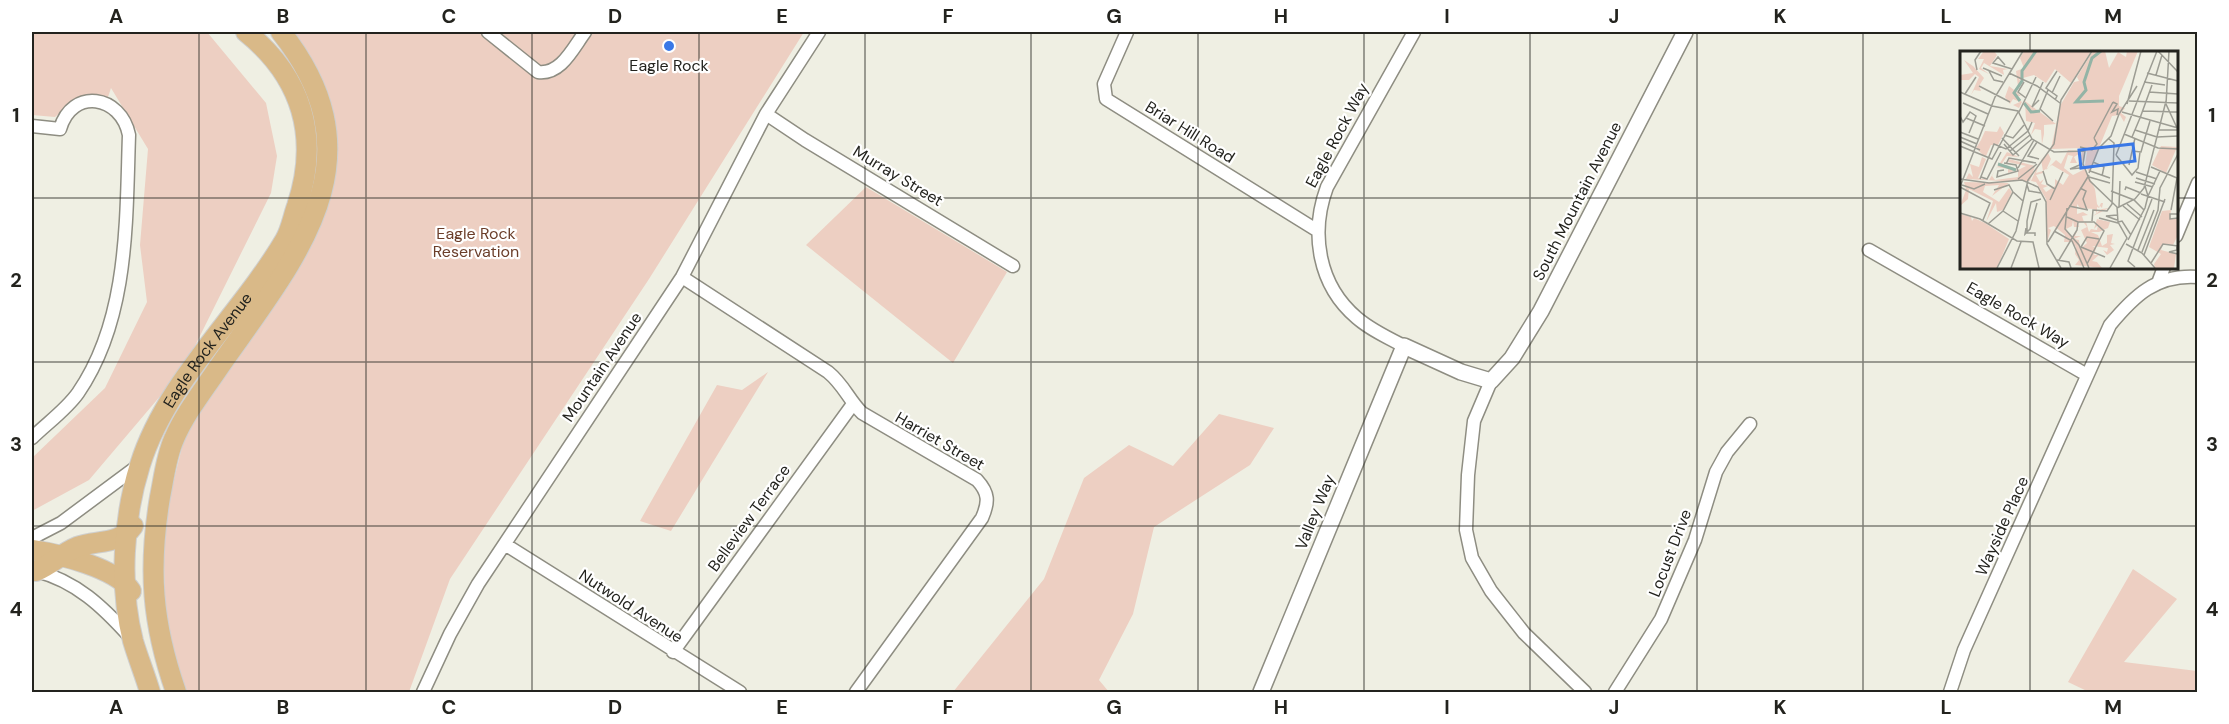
<svg xmlns="http://www.w3.org/2000/svg" width="2229" height="724" font-family="'DM Sans',sans-serif">
<rect width="100%" height="100%" fill="#efefe3"/>
<path fill="#edcfc2" d="M 32,32 L 207,32 L 266,103 L 277,156 L 271,193 L 184,368 L 89,480 L 32,511 L 32,458 L 105,388 L 147,302 L 140,245 L 148,149 L 111,88 L 108,97 L 75,100 L 55,117 L 32,115 Z
M 278,32 L 804,32 L 649,279 L 450,579 L 409,692 L 186,692 L 166,646 L 163,524 L 184,439 L 292,260 L 325,181 L 332,109 L 292,41 Z
M 866,187 L 1007,272 L 953,363 L 806,245 Z
M 768,372 L 671,531 L 640,521 L 717,385 L 742,390 Z
M 1219,414 L 1274,428 L 1250,465 L 1154,527 L 1133,614 L 1099,680 L 1109,692 L 953,692 L 1044,579 L 1084,478 L 1129,445 L 1173,466 Z
M 2133,569 L 2177,599 L 2124,662 L 2197,671 L 2197,692 L 2089,692 L 2068,682 Z"/>
<g fill="none" stroke-linecap="round" stroke-linejoin="round">
<g stroke="#8e8d82" stroke-width="15">
<path id="minor" d="M 488,32 L 538,72 C 561,75 573,48 585,32
M 1127,32 L 1104,84 L 1106,99 L 1318,231
M 766,114 L 805,140 L 1013,266
M 32,126 L 60,129 C 72,87 121,95 129,135 C 126,221 129,319 78,393 C 66,410 46,424 32,438
M 2176,236 L 2198,183
M 1869,250 L 2087,375
M 682,277 L 828,372 C 844,385 848,399 862,413 L 977,480 C 989,493 989,502 982,518 L 856,692
M 2158,283 L 2164,267
M 1404,346 C 1388,338 1371,330 1357,318 C 1318,285 1310,233 1327,187 L 1414,32
M 1491,381 L 1474,421 L 1468,475 L 1466,530 L 1472,558 L 1491,591 L 1524,633 L 1585,692
M 32,538 L 61,523 L 139,465
M 506,545 L 740,692
M 36,571 C 76,581 103,607 130,637
M 673,652 L 853,404
M 423,692 L 450,634 L 478,584 L 682,277 L 766,114 L 819,32
M 1615,692 L 1661,619 L 1695,540 L 1716,472 L 1727,452 L 1750,424
M 1950,692 L 1964,650 L 2110,325 C 2134,296 2156,274 2198,277"/>
</g>
<g stroke="#8e8d82" stroke-width="18">
<path id="tertiary" d="M 1261,692 L 1404,346 L 1461,372 L 1491,381 L 1512,358 L 1541,311 L 1685,32"/>
</g>
<g stroke="#cfcfce" stroke-width="22">
<g id="primary">
<path d="M 32,550 C 58,554 117,568 131,591"/>
<path d="M 36,571 C 51,565 62,553 77,547 C 97,540 120,545 133,526"/>
<path id="s1" d="M 150,692 C 145,675 138,658 133,641 C 119,586 123,519 140,465 C 166,381 241,315 285,240 C 291,230 293,217 297,206 C 320,137 302,77 246,32"/>
<path d="M 176,692 C 152,623 148,569 160,497 C 164,478 166,457 174,439 C 184,415 202,392 217,370 C 294,259 384,162 281,32"/>
</g>
</g>
<use href="#minor" stroke="#fff" stroke-width="12"/>
<use href="#tertiary" stroke="#fff" stroke-width="15"/>
<use href="#primary" stroke="#d9b988" stroke-width="20"/>
</g>
<path fill="none" stroke="#23231e" stroke-width="1.5" stroke-opacity="0.55" d="M 199,32 L 199,692M 366,32 L 366,692M 532,32 L 532,692M 699,32 L 699,692M 865,32 L 865,692M 1031,32 L 1031,692M 1198,32 L 1198,692M 1364,32 L 1364,692M 1530,32 L 1530,692M 1697,32 L 1697,692M 1863,32 L 1863,692M 2030,32 L 2030,52M 32,198 L 1962,198M 2176,198 L 2198,198M 2030,267 L 2030,692M 32,362 L 2198,362M 32,526 L 2198,526"/>
<circle fill="#3a78e6" stroke="#fff" stroke-width="2" cx="669" cy="46" r="6"/>
<g text-anchor="middle" dominant-baseline="central" stroke-width="4.5" stroke-linejoin="round" paint-order="stroke">
<g font-size="16" fill="#23231e" stroke="#fff">
<text x="669" y="65">Eagle Rock</text>
</g>
<g font-size="16" fill="#23231e" stroke="#fff">
<text transform="translate(1190 132) rotate(32)">Briar Hill Road</text>
<text transform="translate(1337 135) rotate(-62)">Eagle Rock Way</text>
<text transform="translate(898 176) rotate(31)">Murray Street</text>
<text transform="translate(1577 201) rotate(-63)">South Mountain Avenue</text>
<text transform="translate(2018 315) rotate(30)">Eagle Rock Way</text>
<text stroke="none"><textPath href="#s1" startOffset="366">Eagle Rock Avenue</textPath></text>
<text transform="translate(602 367) rotate(-56)">Mountain Avenue</text>
<text transform="translate(940 441) rotate(30)">Harriet Street</text>
<text transform="translate(1315 512) rotate(-68)">Valley Way</text>
<text transform="translate(749 518) rotate(-54)">Belleview Terrace</text>
<text transform="translate(2002 526) rotate(-66)">Wayside Place</text>
<text transform="translate(1670 553) rotate(-69)">Locust Drive</text>
<text transform="translate(631 606) rotate(33)">Nutwold Avenue</text>
</g>
<g font-size="16" fill="#6b3e2a" stroke="#fff">
<text x="476" y="233">Eagle Rock<tspan x="476" dy="18">Reservation</tspan></text>
</g>
</g>
<g transform="translate(1960 51)">
<rect width="218" height="218" fill="#efefe3"/>
<path d="M 24,0 L 34,0 L 37,4 L 30,15 L 48,18 L 43,19 L 44,24 L 24,12 L 21,17 L 29,23 L 19,18 L 24,8 L 18,8 ZM 64,0 L 131,0 L 111,32 L 95,18 L 86,32 L 74,24 L 59,28 L 61,31 L 55,40 L 61,45 L 55,45 L 62,51 L 59,57 L 53,54 L 60,51 L 53,48 L 50,53 L 45,46 L 49,35 L 54,39 L 58,35 L 56,20 L 64,17 L 60,7 ZM 133,0 L 145,0 L 149,17 L 158,1 L 166,6 L 167,0 L 178,0 L 159,45 L 159,55 L 165,57 L 161,62 L 166,66 L 164,71 L 160,64 L 152,65 L 129,121 L 125,114 L 127,101 L 121,97 L 91,98 L 100,55 L 114,31 L 119,30 L 117,26 ZM 4,9 L 13,15 L 24,27 L 19,35 L 21,40 L 14,39 L 11,44 L 19,26 L 15,23 L 9,29 L 0,29 L 0,24 L 13,22 ZM 65,50 L 96,73 L 84,74 L 84,83 L 82,93 L 81,79 L 75,78 L 71,84 L 75,72 L 66,70 ZM 40,75 L 44,82 L 38,94 L 31,94 L 26,105 L 23,104 L 16,97 L 21,89 L 25,80 L 37,81 ZM 201,95 L 217,96 L 206,122 L 192,114 ZM 108,99 L 125,101 L 124,108 L 118,114 L 122,101 L 114,106 L 117,112 L 110,112 L 113,105 L 108,104 L 104,117 L 113,124 L 125,118 L 135,138 L 137,153 L 139,156 L 141,152 L 143,152 L 142,157 L 140,155 L 139,157 L 137,156 L 137,162 L 142,158 L 149,157 L 133,165 L 137,162 L 134,158 L 120,157 L 117,153 L 117,163 L 123,161 L 128,164 L 122,165 L 124,171 L 117,171 L 119,176 L 114,176 L 113,169 L 112,175 L 106,178 L 112,186 L 118,178 L 115,185 L 121,185 L 114,188 L 119,189 L 120,198 L 127,192 L 121,179 L 127,176 L 124,172 L 126,171 L 129,181 L 131,178 L 137,179 L 138,174 L 134,178 L 137,168 L 150,171 L 148,177 L 139,181 L 131,181 L 138,184 L 142,195 L 147,192 L 147,184 L 153,183 L 151,192 L 155,193 L 150,194 L 154,199 L 147,204 L 143,199 L 147,201 L 148,197 L 132,195 L 136,197 L 134,204 L 139,204 L 132,210 L 137,211 L 142,217 L 115,214 L 119,209 L 115,203 L 116,196 L 108,186 L 111,191 L 104,191 L 105,184 L 94,175 L 88,177 L 91,179 L 87,191 L 86,148 L 76,131 L 71,130 L 80,110 L 76,122 L 83,120 L 81,109 L 88,102 L 91,108 L 86,119 L 96,109 L 101,113 ZM 92,114 L 109,124 L 103,134 L 95,128 L 95,135 L 86,141 L 83,137 L 88,135 L 81,133 L 84,128 L 80,131 L 76,124 L 83,122 L 84,127 L 83,120 ZM 47,101 L 59,106 L 47,105 L 41,114 L 57,119 L 48,122 L 48,118 L 37,116 L 32,125 L 35,129 L 58,126 L 58,119 L 66,115 L 48,111 L 49,108 L 75,115 L 70,130 L 42,130 L 6,128 L 9,122 L 13,126 L 10,113 L 19,116 L 22,106 L 26,108 L 18,127 L 29,129 ZM 4,131 L 49,132 L 32,145 L 39,134 L 25,135 L 23,141 L 39,151 L 49,137 L 52,141 L 43,159 L 37,161 L 36,152 L 26,171 L 33,150 L 9,138 L 8,148 L 0,155 L 6,139 ZM 211,159 L 210,168 L 217,168 L 217,186 L 213,194 L 203,193 L 201,199 L 216,203 L 214,217 L 195,217 L 194,213 L 201,203 L 189,196 L 202,160 ZM 0,163 L 11,166 L 12,170 L 14,167 L 25,172 L 49,188 L 37,217 L 0,217 Z" fill="#edcfc2" fill-rule="evenodd"/>
<path fill="none" stroke="#93b4a6" stroke-width="3" d="M 141,0 L 132,7 L 124,31 L 126,39 L 116,51 L 144,50M 60,50 L 54,42 L 62,30 L 62,20 L 76,0M 64,52 L 71,61 L 80,60M 38,113 L 56,119"/>
<path fill="none" stroke="#9d9d94" stroke-width="1.5" d="M 198,0 L 218,21M 209,0 L 206,53 L 218,79M 45,14 L 38,6 L 33,12 L 52,18M 23,17 L 42,25M 17,19 L 15,9 L 21,0M 29,20 L 34,29 L 43,31M 49,22 L 77,35 L 100,52M 187,22 L 218,30M 196,24 L 202,4M 64,31 L 58,41 L 66,47M 184,31 L 205,34M 19,35 L 50,51M 88,39 L 80,58 L 93,70M 0,41 L 32,55 L 58,60 L 72,88 L 94,101 L 125,100 L 123,113 L 130,130 L 157,156 L 158,171 L 167,187 L 150,217M 189,41 L 218,43M 92,42 L 100,25M 5,43 L 16,26M 79,49 L 72,56 L 83,31M 95,49 L 97,45 L 86,37 L 97,20M 169,50 L 218,52M 153,51 L 157,53 L 152,61 L 158,58 L 157,64M 3,52 L 28,63M 167,53 L 181,0M 183,60 L 218,61M 59,61 L 76,26M 162,61 L 218,77M 0,65 L 3,71 L 6,67 L 25,75M 6,67 L 10,61 L 16,65 L 9,82M 180,67 L 192,34M 175,79 L 197,86M 199,79 L 218,79M 0,81 L 18,88M 164,83 L 198,97 L 218,98M 44,84 L 53,87 L 64,74M 0,86 L 17,93M 172,86 L 180,67M 197,86 L 218,85M 42,87 L 59,105M 134,87 L 153,51M 0,90 L 20,99M 184,90 L 190,70M 77,91 L 68,105 L 79,108M 44,93 L 53,104 L 72,88M 0,95 L 32,108 L 58,61M 120,96 L 132,99 L 137,93 L 134,87M 50,100 L 70,84M 172,100 L 181,101 L 184,90M 156,104 L 197,0M 156,104 L 172,124 L 178,117 L 180,101M 133,111 L 144,116 L 142,125M 46,113 L 49,107 L 76,112M 169,114 L 175,87M 191,116 L 217,127M 58,117 L 74,89M 120,117 L 110,118 L 122,113M 44,119 L 38,120 L 37,126 L 58,120 L 56,114 L 44,112M 83,120 L 87,133 L 95,138M 130,120 L 150,127M 176,121 L 197,128M 129,122 L 139,97 L 151,85 L 159,63 L 177,35M 21,126 L 27,128 L 41,101M 129,126 L 150,132M 176,127 L 195,133M 0,128 L 29,132 L 62,129 L 78,136 L 86,151 L 87,193 L 101,217M 20,128 L 34,93 L 46,98 L 68,80 L 72,71M 58,128 L 77,113M 175,131 L 193,136M 2,134 L 14,138 L 25,133M 67,134 L 69,140 L 81,142M 0,136 L 30,152 L 23,169M 0,136 L 35,46 L 63,0M 120,137 L 126,140 L 123,148 L 127,159M 34,139 L 49,134 L 53,141M 165,139 L 166,136 L 181,142M 151,140 L 174,149 L 184,159M 181,143 L 205,151M 188,145 L 200,120M 90,149 L 103,121M 167,153 L 182,166M 109,155 L 128,159M 163,155 L 180,169M 159,156 L 160,130M 107,157 L 105,178 L 119,194 L 129,217M 157,157 L 175,148 L 184,137 L 206,50M 211,159 L 217,127M 43,160 L 53,141 L 63,150M 43,160 L 58,170M 0,162 L 20,168 L 57,190 L 73,191 L 79,217M 218,163 L 210,163 L 210,168 L 218,167M 139,167 L 158,172M 157,169 L 146,165 L 157,164M 132,170 L 133,159 L 147,160 L 152,153 L 154,92 L 149,88M 118,171 L 134,171 L 144,180 L 127,213M 158,171 L 162,170 L 171,184M 28,173 L 43,160M 66,177 L 65,183 L 70,178 L 77,152M 94,180 L 112,190 L 124,217M 75,185 L 75,182 L 67,182 L 67,170 L 71,151 L 81,148M 168,189 L 185,157 L 188,145 L 185,135M 88,191 L 129,124M 166,193 L 182,202 L 195,217M 217,194 L 217,199 L 209,201 L 218,203M 121,196 L 127,186 L 139,188M 121,196 L 145,206M 178,199 L 194,159M 182,201 L 198,159 L 200,137 L 218,103M 184,204 L 205,148M 97,209 L 109,211 L 111,217M 99,209 L 117,179 L 118,171 L 107,166M 191,212 L 203,193 L 218,195M 175,216 L 168,210 L 192,148M 37,217 L 56,180 L 68,129 L 94,93 L 101,49 L 132,0M 51,217 L 61,191"/>
<path fill="#3a78e6" fill-opacity="0.15" stroke="#3a78e6" stroke-width="3" d="M 173,93 L 175,110 L 121,117 L 119,99 Z"/>
<rect width="218" height="218" fill="none" stroke="#23231e" stroke-width="3"/>
</g>
<rect width="2229" height="724" fill="none" stroke="#ffffff" stroke-width="66"/>
<rect x="33" y="33" width="2163" height="658" fill="none" stroke="#23231e" stroke-width="2"/>
<g font-size="20" text-anchor="middle" font-weight="bold" fill="#23231e">
<text x="116" y="23">A</text>
<text x="283" y="23">B</text>
<text x="449" y="23">C</text>
<text x="615" y="23">D</text>
<text x="782" y="23">E</text>
<text x="948" y="23">F</text>
<text x="1114" y="23">G</text>
<text x="1281" y="23">H</text>
<text x="1447" y="23">I</text>
<text x="1614" y="23">J</text>
<text x="1780" y="23">K</text>
<text x="1946" y="23">L</text>
<text x="2113" y="23">M</text>
<text x="16" y="122">1</text>
<text x="2212" y="122">1</text>
<text x="16" y="287">2</text>
<text x="2212" y="287">2</text>
<text x="16" y="451">3</text>
<text x="2212" y="451">3</text>
<text x="16" y="616">4</text>
<text x="2212" y="616">4</text>
<text x="116" y="714">A</text>
<text x="283" y="714">B</text>
<text x="449" y="714">C</text>
<text x="615" y="714">D</text>
<text x="782" y="714">E</text>
<text x="948" y="714">F</text>
<text x="1114" y="714">G</text>
<text x="1281" y="714">H</text>
<text x="1447" y="714">I</text>
<text x="1614" y="714">J</text>
<text x="1780" y="714">K</text>
<text x="1946" y="714">L</text>
<text x="2113" y="714">M</text>
</g>
</svg>
